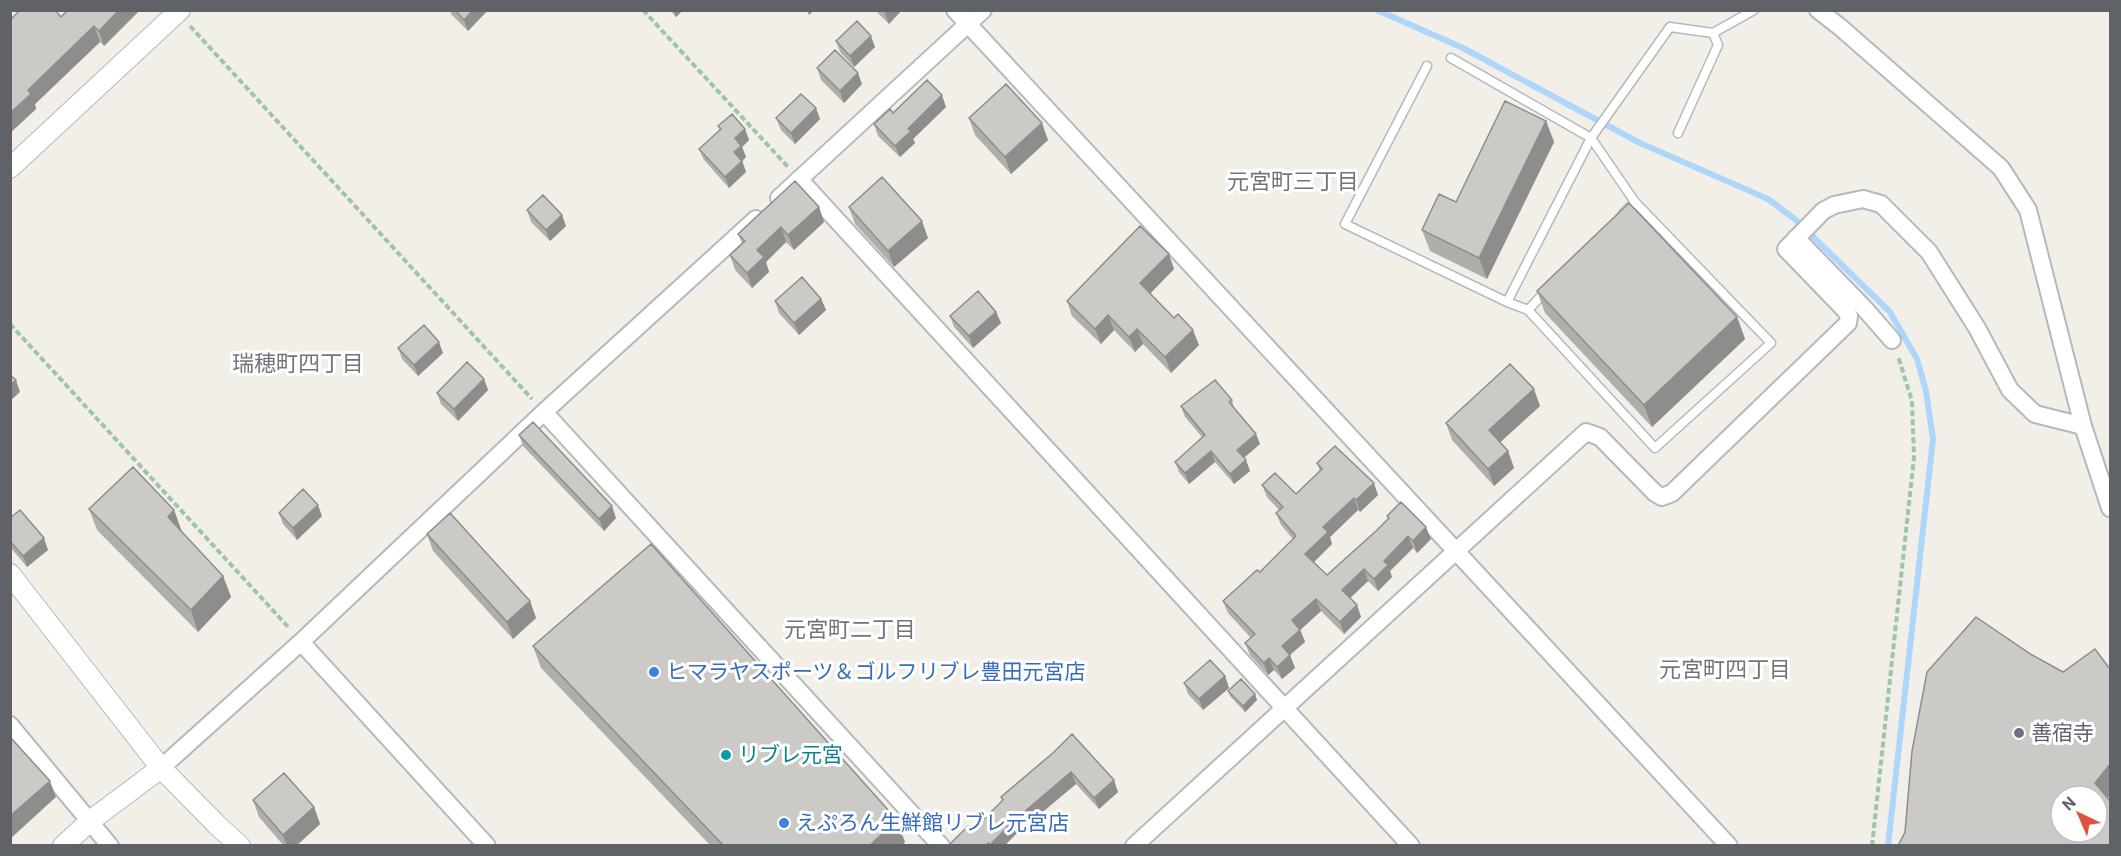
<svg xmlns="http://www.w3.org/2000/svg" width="2121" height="856" font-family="Roboto,'Noto Sans JP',sans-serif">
<rect width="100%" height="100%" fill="#f1efe8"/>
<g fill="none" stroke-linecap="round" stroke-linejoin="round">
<path stroke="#aed6fb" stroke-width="6" d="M 1377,10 L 1463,48 L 1640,143 L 1768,199 L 1796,220 L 1890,312 L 1917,359 L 1926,391 L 1933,439 L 1888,846"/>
<g stroke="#b5b8bc" stroke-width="11">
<path id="service" d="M 1451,58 L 1591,138 L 1670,27 L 1713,33 L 1754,10
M 1427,66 L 1345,224 L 1507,302 L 1528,310 L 1655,448 L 1771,343 L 1635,202 L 1623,214
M 1678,133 L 1718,45 L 1713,33
M 1507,302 L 1591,138 L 1635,202
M 1528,310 L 1546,291"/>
</g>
<g stroke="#b5b8bc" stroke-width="20">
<path id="minor" d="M 955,10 L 1729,846
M 1818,10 L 1840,27 L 2001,168 L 2028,210 L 2083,426 L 2110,508
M 799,179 L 1411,846
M 779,198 L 983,10
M 1796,238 L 1865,309 L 1892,340
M 544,412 L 941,846
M 301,642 L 487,846
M 10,725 L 110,846
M 161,768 L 301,642 L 544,412 L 756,219
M 1134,846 L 1586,432 L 1600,437 L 1655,493 L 1662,497 L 1672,493 L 1848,323 L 1849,316 L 1845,310 L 1786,249 L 1823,211 L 1834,205 L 1863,199 L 1881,204 L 1929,252 L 1977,328 L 2010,390 L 2035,414 L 2083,426"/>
</g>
<g stroke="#b5b8bc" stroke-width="22">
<path id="tertiary" d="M 10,168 L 180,10
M 10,574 L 161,768 L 217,825 L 240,846
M 63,846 L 90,821 L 161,768"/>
</g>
<path stroke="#9ec5ab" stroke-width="4" stroke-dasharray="6 3" stroke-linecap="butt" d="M 643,10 L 789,168
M 190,26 L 532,399
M 10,324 L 290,629
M 1872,846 L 1914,457 L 1912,401 L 1898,356"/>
<use href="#service" stroke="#fff" stroke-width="8"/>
<use href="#minor" stroke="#fff" stroke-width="16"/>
<use href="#tertiary" stroke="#fff" stroke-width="20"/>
</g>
<path fill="#afaeaa" d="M 140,10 L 104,46 L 100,42 L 35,104 L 36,109 L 10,133 L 61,17 Z
M 450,10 L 488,10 L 468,31 L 451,14 Z
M 670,10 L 683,10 L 676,17 Z
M 875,10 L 902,10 L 889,24 Z
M 836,41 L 875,47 L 854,67 L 840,52 Z
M 817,68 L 862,84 L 844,103 L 821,80 Z
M 946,107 L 913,139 L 915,143 L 900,157 L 878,136 L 874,124 L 893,113 Z
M 776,118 L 820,119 L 795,144 L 781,130 Z
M 969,118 L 1048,140 L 1011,174 L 975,135 Z
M 1546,121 L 1554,142 L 1487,279 L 1430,251 L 1422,230 L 1456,202 Z
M 718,126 L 745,129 L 749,140 L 742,147 L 746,157 L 742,160 L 746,172 L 729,188 L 704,160 L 699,149 L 720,130 Z
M 819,207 L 824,222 L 794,250 L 786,242 L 766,262 L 769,272 L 752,288 L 735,270 L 730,255 L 742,243 L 738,234 Z
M 849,207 L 928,238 L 894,267 L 855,224 Z
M 527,210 L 566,226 L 550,241 L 531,222 Z
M 1174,269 L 1150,293 L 1199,345 L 1171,373 L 1143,344 L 1135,352 L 1114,330 L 1101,344 L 1072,316 L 1067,301 Z
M 1537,291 L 1737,317 L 1745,339 L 1652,427 L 1545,313 Z
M 821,299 L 826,310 L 799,335 L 779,313 L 775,301 Z
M 996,312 L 1001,323 L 973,348 L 954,327 L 950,316 Z
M 398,348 L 443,353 L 418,376 L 402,359 Z
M 484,379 L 488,390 L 458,421 L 441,404 L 437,393 Z
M 1232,400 L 1234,408 L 1260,444 L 1244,458 L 1250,471 L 1234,484 L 1215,462 L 1189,484 L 1179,472 L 1175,462 L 1202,437 L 1185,417 L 1181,406 Z
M 1540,406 L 1500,442 L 1508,451 L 1514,468 L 1494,486 L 1452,440 L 1446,423 Z
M 519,435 L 616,518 L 604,531 L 523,446 Z
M 1317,463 L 1378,495 L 1360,512 L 1358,510 L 1330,537 L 1332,544 L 1314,562 L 1327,575 L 1376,531 L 1388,519 L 1387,516 L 1431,539 L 1417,553 L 1413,548 L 1390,571 L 1392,577 L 1378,591 L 1368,581 L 1350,598 L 1357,605 L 1361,617 L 1344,634 L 1321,611 L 1300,629 L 1305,642 L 1290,655 L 1295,668 L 1282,679 L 1274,670 L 1268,675 L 1250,655 L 1245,643 L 1251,638 L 1228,613 L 1223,601 L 1260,572 L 1293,539 L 1281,525 L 1276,513 L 1279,510 L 1267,497 L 1262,485 L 1296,494 L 1320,471 Z
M 89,509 L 174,510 L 182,532 L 223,576 L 231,597 L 198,632 L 97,530 Z
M 279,513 L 322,516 L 297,540 L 283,524 Z
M 10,518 L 48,550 L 27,567 L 10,547 Z
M 427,534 L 530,601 L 536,618 L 513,639 L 433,551 Z
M 533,646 L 905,842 L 901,846 L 711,846 L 541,668 Z
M 1225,676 L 1229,688 L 1203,710 L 1188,694 L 1184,683 Z
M 1228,691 L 1255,694 L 1257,700 L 1245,712 L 1230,696 Z
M 1054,752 L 1118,792 L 1099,809 L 1076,784 L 1015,835 L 1004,846 L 950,846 L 972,831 L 1002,801 L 1001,797 Z
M 253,800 L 314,807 L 320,824 L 296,846 L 284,846 L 259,817 Z"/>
<path fill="#8f8d8b" d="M 119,10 L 140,10 L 104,46 L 99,31 Z
M 473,10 L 488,10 L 468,31 L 464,20 Z
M 673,10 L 683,10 L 676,17 Z
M 807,10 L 814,10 L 809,15 Z
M 887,10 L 902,10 L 889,24 L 885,13 Z
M 94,26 L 100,42 L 35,104 L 36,109 L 10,133 L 10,113 L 28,90 Z
M 871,36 L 875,47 L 854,67 L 850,56 Z
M 858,73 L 862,84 L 844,103 L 840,91 Z
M 942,95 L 946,107 L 913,139 L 915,143 L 900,157 L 895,146 L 908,129 Z
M 816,108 L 820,119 L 795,144 L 791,133 Z
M 1546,121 L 1554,142 L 1487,279 L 1479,258 Z
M 1042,123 L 1048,140 L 1011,174 L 1005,157 Z
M 745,129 L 749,140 L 742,147 L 746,157 L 739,164 L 734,152 L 735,138 Z
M 742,161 L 746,172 L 729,188 L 725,177 Z
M 819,207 L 824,222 L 794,250 L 788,235 Z
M 562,215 L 566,226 L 550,241 L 546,230 Z
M 922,221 L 928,238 L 894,267 L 888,251 Z
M 781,227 L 786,242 L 766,262 L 769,272 L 752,288 L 747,273 L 757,250 Z
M 1169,254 L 1174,269 L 1146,298 L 1140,283 Z
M 821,299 L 826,310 L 799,335 L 794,323 Z
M 996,312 L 1001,323 L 973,348 L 969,336 Z
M 1108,315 L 1114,330 L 1101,344 L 1095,329 Z
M 1737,317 L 1745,339 L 1652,427 L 1644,405 Z
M 1137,329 L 1143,344 L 1135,352 L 1129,337 Z
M 1193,330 L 1199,345 L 1171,373 L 1165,357 Z
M 439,342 L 443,353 L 418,376 L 414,365 Z
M 484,379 L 488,390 L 458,421 L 454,409 Z
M 16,380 L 20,392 L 10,401 L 10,385 Z
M 1534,389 L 1540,406 L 1495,447 L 1489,430 Z
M 1256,434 L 1260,444 L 1241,460 L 1237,450 Z
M 1211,451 L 1215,462 L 1189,484 L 1185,473 Z
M 1508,451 L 1514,468 L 1494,486 L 1488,469 Z
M 1246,460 L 1250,471 L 1234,484 L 1230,474 Z
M 1374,483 L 1378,495 L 1360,512 L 1356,500 Z
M 1354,498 L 1358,510 L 1330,537 L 1332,544 L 1310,566 L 1305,554 L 1323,527 Z
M 318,505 L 322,516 L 297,540 L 293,528 Z
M 612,506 L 616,518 L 604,531 L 599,519 Z
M 174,510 L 182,532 L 176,539 L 168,517 Z
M 1426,527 L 1431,539 L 1417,553 L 1413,541 Z
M 1408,536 L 1413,548 L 1390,571 L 1392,577 L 1378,591 L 1374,579 L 1384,561 Z
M 44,538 L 48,550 L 27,567 L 23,556 Z
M 1364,569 L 1368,581 L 1346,602 L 1342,590 Z
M 223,576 L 231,597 L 198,632 L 191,610 Z
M 1316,599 L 1321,611 L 1297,633 L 1292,620 Z
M 530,601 L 536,618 L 513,639 L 507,622 Z
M 1357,605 L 1361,617 L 1344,634 L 1340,622 Z
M 1300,630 L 1305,642 L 1286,658 L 1282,646 Z
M 1290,655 L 1295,668 L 1282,679 L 1277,667 Z
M 1269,658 L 1274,670 L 1268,675 L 1264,663 Z
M 1225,676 L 1229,688 L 1203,710 L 1199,699 Z
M 1255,694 L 1257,700 L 1245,712 L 1243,706 Z
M 2110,764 L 2110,795 L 2103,805 L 2095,783 Z
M 1071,772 L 1076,784 L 1015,835 L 1004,846 L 990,846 L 990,845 L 1010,824 Z
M 1114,780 L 1118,792 L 1099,809 L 1094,798 Z
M 50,781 L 56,797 L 10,839 L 10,816 Z
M 314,807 L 320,824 L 296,846 L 287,846 L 283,835 Z
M 897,820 L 905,842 L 901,846 L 869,846 Z"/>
<path fill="#cccac6" stroke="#8f8d8b" stroke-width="1.5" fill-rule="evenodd" d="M 20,10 L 55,10 L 61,17 L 68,10 L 119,10 L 99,31 L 94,26 L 28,90 L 31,94 L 10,113 L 10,20 Z
M 455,10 L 473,10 L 464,20 Z
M 857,21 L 871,36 L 850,56 L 836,41 Z
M 835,50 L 858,73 L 840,91 L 817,68 Z
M 927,80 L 942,95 L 908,129 L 911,131 L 895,146 L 874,124 L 890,109 L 893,113 Z
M 1006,84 L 1042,123 L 1005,157 L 969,118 Z
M 801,94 L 816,108 L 791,133 L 776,118 Z
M 1505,101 L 1546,121 L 1479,258 L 1422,230 L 1439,194 L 1456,202 Z
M 732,114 L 745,129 L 735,138 L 741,146 L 734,152 L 742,161 L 725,177 L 699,149 L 721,129 L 718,126 Z
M 882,177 L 922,221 L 888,251 L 849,207 Z
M 795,181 L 819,207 L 788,235 L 781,227 L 757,250 L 764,257 L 747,273 L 730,255 L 745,241 L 738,234 Z
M 543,195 L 562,215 L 546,230 L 527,210 Z
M 1629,203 L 1737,317 L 1644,405 L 1537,291 Z
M 1140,226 L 1169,254 L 1140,283 L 1174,318 L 1178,314 L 1193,330 L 1165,357 L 1137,329 L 1129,337 L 1108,315 L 1095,329 L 1067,301 Z
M 802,277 L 821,299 L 794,323 L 775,301 Z
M 978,291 L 996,312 L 969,336 L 950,316 Z
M 424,325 L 439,342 L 414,365 L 398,348 Z
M 467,362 L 484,379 L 454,409 L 437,393 Z
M 1510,364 L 1534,389 L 1489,430 L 1508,451 L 1488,469 L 1446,423 Z
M 10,375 L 16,380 L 10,385 Z
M 1215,380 L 1232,400 L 1229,402 L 1256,434 L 1237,450 L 1246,460 L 1230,474 L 1211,451 L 1185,473 L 1175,462 L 1205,435 L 1181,406 Z
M 533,422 L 612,506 L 599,519 L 519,435 Z
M 1335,446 L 1374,483 L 1356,500 L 1354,498 L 1323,527 L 1328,532 L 1305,554 L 1327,575 L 1376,531 L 1389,518 L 1387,516 L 1401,502 L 1426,527 L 1413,541 L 1408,536 L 1384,561 L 1388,565 L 1374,579 L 1364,569 L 1342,590 L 1357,605 L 1340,622 L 1316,599 L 1292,620 L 1300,630 L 1282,646 L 1290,655 L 1277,667 L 1269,658 L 1264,663 L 1245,643 L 1255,634 L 1223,601 L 1257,570 L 1260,572 L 1296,536 L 1276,513 L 1283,507 L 1262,485 L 1275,473 L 1296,494 L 1322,469 L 1317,463 Z
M 133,467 L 174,510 L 168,517 L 223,576 L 191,610 L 89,509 Z
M 303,489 L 318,505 L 293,528 L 279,513 Z
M 20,510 L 44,538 L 23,556 L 10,541 L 10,518 Z
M 450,513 L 530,601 L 507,622 L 427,534 Z
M 651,544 L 897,820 L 869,846 L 724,846 L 533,646 Z
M 1976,617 L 2032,655 L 2063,672 L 2095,649 L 2110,669 L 2110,764 L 2095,783 L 2110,801 L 2110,846 L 1898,846 L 1905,832 L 1912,751 L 1927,672 ZM 2061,796 L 2097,796 L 2097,832 L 2061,832 Z
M 1210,660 L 1225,676 L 1199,699 L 1184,683 Z
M 1241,679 L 1255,694 L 1243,706 L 1228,691 Z
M 1072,734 L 1114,780 L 1094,798 L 1071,772 L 1010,824 L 990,845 L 988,843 L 986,846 L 950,846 L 949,845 L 968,826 L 972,831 L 1003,800 L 1001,797 L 1054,752 Z
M 10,737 L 50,781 L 10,816 Z
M 284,773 L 314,807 L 283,835 L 253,800 Z"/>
<g fill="#3f7fe0" stroke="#fff" stroke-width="2">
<circle cx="654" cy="672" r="6"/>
<circle cx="784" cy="823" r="6"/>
</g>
<circle fill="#6b7280" stroke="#fff" stroke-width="2" cx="2019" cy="733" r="6"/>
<circle fill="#0f9aa8" stroke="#fff" stroke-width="2" cx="726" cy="755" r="6"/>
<g text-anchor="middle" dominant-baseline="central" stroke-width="6" stroke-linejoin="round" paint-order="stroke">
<g font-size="21" fill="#366cbe" stroke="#fff" text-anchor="start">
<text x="666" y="672">ヒマラヤスポーツ＆ゴルフリブレ豊田元宮店</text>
<text x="796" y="823">えぷろん生鮮館リブレ元宮店</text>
</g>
<g font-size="21" fill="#5b616d" stroke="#fff" text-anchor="start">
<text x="2031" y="733">善宿寺</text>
</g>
<g font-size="21" fill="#0d838f" stroke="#fff" text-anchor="start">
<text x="738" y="755">リブレ元宮</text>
</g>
<g font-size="22" fill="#707579" stroke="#fff">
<text x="1293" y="181">元宮町三丁目</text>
<text x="298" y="363">瑞穂町四丁目</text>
<text x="850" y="629">元宮町二丁目</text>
<text x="1725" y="669">元宮町四丁目</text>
</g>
</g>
<rect width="2121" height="856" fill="none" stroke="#5f6368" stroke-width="24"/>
<g transform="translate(2079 814) rotate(316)"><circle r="28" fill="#ffffff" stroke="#bfc1c3" stroke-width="1.5"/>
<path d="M0-4.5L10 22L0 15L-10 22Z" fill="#e1523d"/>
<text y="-9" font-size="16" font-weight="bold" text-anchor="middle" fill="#5f6368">N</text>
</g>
</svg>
